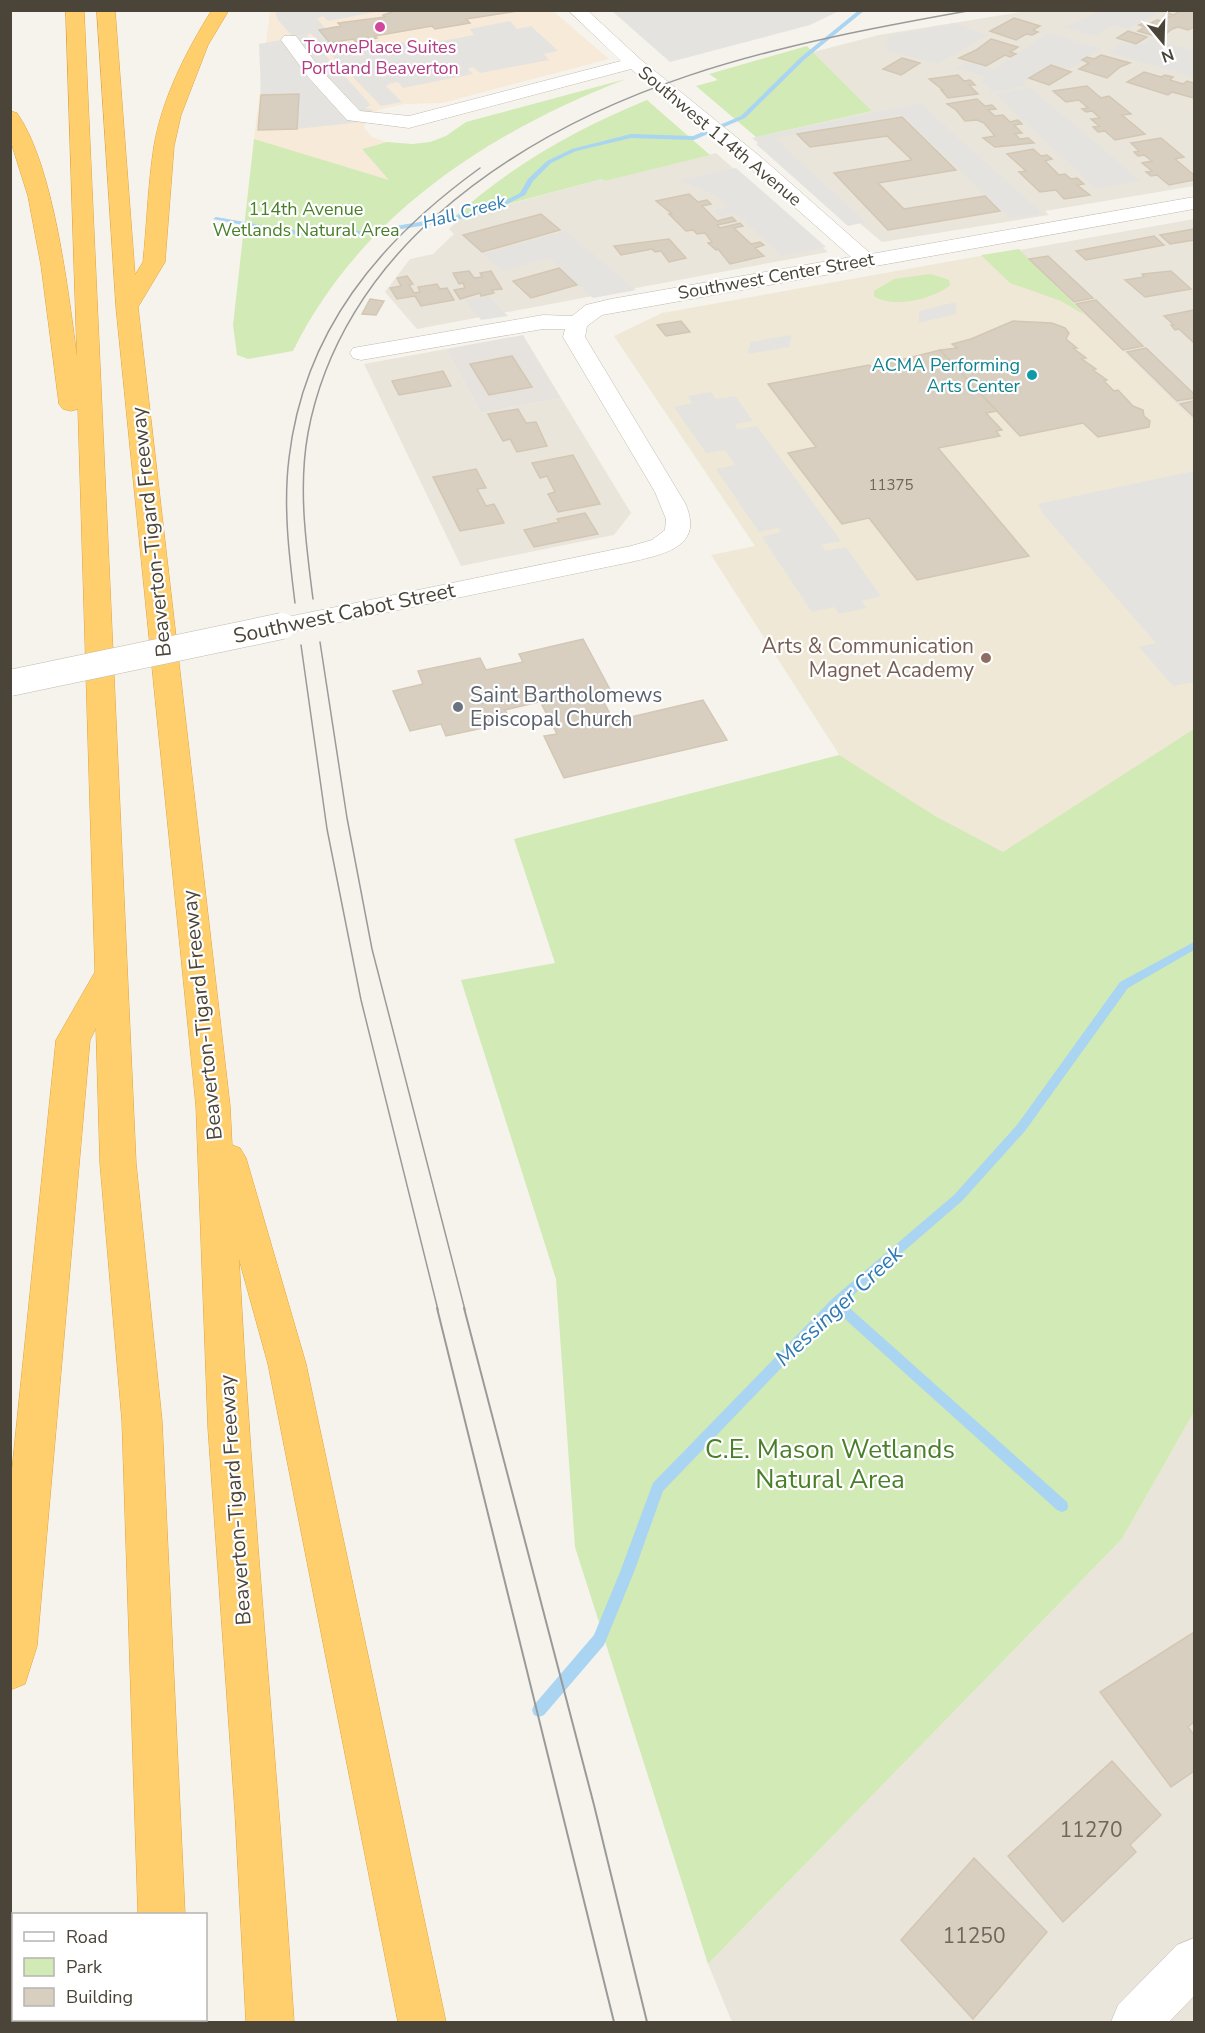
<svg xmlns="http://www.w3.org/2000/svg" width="1205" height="2033" font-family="'Nunito Sans',sans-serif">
<rect width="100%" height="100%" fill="#f6f3ec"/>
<path fill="#eae5da" d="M 1027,11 L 1194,11 L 1194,186 L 1045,211 L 1049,215 L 882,242 L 756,137 L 872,111 L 813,52 L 879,35 Z
M 716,153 L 828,252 L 417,329 L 385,292 L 410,259 L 433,254 L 454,234 L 449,229 L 462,217 L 602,179 L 605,181 Z
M 1194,219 L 1194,422 L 1020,250 Z
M 446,349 L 481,413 L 561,398 L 631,513 L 614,535 L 461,566 L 364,364 Z
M 1194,1412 L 1194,2022 L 732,2022 L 708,1964 L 1122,1539 Z"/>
<path fill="#f7ead8" d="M 270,11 L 553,11 L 609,59 L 442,103 L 404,104 L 378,110 L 367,118 L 364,128 L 372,137 L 387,142 L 362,149 L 391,181 L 254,139 Z"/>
<path fill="#e6e2dd" d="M 523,335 L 561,398 L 481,413 L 446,349 Z"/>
<path fill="#efe8d6" d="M 1019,249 L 1194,422 L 1194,894 L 1041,1069 L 711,555 L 755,546 L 614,336 L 662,313 Z"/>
<path fill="#d2eab5" d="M 807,46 L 872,111 L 756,137 L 696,86 L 718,80 L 709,74 Z
M 626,79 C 489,132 360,215 293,351 L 248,359 L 237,355 L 233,325 L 254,139 L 389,180 L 362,149 L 387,142 L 412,144 L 430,142 L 446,136 L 466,122 Z
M 647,100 L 710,155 L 605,181 L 602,179 L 452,219 C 509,167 576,129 647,100 Z
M 1019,249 L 1085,315 L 1061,301 L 1010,283 L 981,255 Z
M 930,274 L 949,280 L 950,285 C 934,299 892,309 874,296 L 874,291 L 894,279 Z
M 1194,729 L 1194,1412 L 1122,1539 L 708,1964 L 575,1547 L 556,1279 L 461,980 L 555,963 L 514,839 L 839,755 L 935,816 L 1003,852 Z"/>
<path fill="#e5e3e0" d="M 1153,10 L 1159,13 L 1127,29 L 1113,25 L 1094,36 L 1063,27 L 1101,11 Z
M 275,11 L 374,11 L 376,12 L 328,21 L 323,16 L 317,19 L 349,54 L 354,56 L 365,55 L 361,49 L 403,42 L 410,47 L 474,35 L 470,29 L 510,21 L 517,29 L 531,26 L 558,51 L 544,54 L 549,60 L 480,73 L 473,67 L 468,69 L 473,74 L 403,88 L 398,82 L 391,83 L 386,86 L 402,102 L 381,106 L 311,34 L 293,37 L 278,20 Z
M 612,11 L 839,11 L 810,25 L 670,62 Z
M 954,23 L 988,35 L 938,64 L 887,51 L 888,36 Z
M 1049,32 L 1102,49 L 1069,69 L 1051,64 L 1023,83 L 1026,86 L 993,92 L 983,83 L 984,76 L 954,68 L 966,62 L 994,70 Z
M 307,35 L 371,105 L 365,108 L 373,110 L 361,122 L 297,129 L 299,94 L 261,95 L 259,44 Z
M 1151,39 L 1194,51 L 1194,77 L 1110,53 L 1122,42 L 1139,46 Z
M 1031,88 L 1141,181 L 1096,189 L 995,94 Z
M 920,103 L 1043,214 L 1011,219 L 902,115 L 775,138 L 866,222 L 848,226 L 756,144 L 758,143 L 752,138 Z
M 736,168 L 826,247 L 782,256 L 735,213 L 720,217 L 714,211 L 728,207 L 715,195 L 679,180 Z
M 566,231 L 636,290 L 593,298 L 549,258 L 503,271 L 483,254 Z
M 488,296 L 508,316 L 481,320 L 465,300 Z
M 956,302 L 956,314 L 919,323 L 919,311 Z
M 792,335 L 789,347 L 747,354 L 751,342 Z
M 711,392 L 716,399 L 735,396 L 753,421 L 735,424 L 737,429 L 757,426 L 841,541 L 821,545 L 825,551 L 846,547 L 881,596 L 861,601 L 867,608 L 839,614 L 834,607 L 812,612 L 762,537 L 781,532 L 778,528 L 759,532 L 716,469 L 735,465 L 725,450 L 706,453 L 674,407 L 692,403 L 688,396 Z
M 1194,471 L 1194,682 L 1173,686 L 1139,647 L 1156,643 L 1044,515 L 1038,504 Z"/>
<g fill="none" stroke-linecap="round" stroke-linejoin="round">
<path fill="#a9d4f2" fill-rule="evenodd" d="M 859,10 L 865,10 L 805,59 L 745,118 L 694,140 L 631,138 L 576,151 L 551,163 L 533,181 L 525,195 L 505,205 L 457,220 L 365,235 L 289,234 L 213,219 L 216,217 L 289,230 L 365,231 L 456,216 L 501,203 L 520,193 L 528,179 L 547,161 L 572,149 L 631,134 L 693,136 L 741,116 L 801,57 Z
M 1194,942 L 1194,950 L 1128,988 L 1025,1131 L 962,1201 L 844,1303 L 1067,1502 L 1068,1506 L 1067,1510 L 1062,1512 L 1057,1510 L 836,1311 L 663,1491 L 634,1572 L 604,1645 L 544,1715 L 539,1717 L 534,1715 L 532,1710 L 534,1705 L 594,1635 L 620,1572 L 653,1483 L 832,1299 L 954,1195 L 1017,1125 L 1120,982 Z"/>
</g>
<path fill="#d8cfc1" stroke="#d3c7b4" stroke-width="1.5" d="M 398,10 L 525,10 L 466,19 L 470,23 L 435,29 L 432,26 L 375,36 L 377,38 L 356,42 L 353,39 L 330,43 L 319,30 L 341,26 L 338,23 L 385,17 L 383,15 Z
M 1180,10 L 1194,12 L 1194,27 L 1188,30 L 1178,27 L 1172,29 L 1161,38 L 1138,31 L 1145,27 L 1139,25 L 1144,23 L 1149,24 L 1157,20 L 1163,21 L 1170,17 L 1164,16 L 1168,13 L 1174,15 Z
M 1014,18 L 1040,26 L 1033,30 L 1038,32 L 1032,35 L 1026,34 L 1016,40 L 990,31 Z
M 1128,31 L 1147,37 L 1136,44 L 1117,38 Z
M 991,39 L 1018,47 L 1010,52 L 1016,54 L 1010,57 L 1005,55 L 986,66 L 959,58 L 976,50 Z
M 1101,55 L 1130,63 L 1120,67 L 1107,78 L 1079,69 L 1089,63 L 1082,60 L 1087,57 L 1094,59 Z
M 902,58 L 920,63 L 901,75 L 883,69 Z
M 1051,65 L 1071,72 L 1049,85 L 1029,78 Z
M 1144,72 L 1161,77 L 1165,75 L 1173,77 L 1170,80 L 1183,84 L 1187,81 L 1194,83 L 1194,98 L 1172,92 L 1168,95 L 1127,82 Z
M 958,75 L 964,81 L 970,80 L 975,85 L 969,85 L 978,94 L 948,98 L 941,90 L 943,90 L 929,79 Z
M 1087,86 L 1101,98 L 1109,96 L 1131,114 L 1122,115 L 1145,134 L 1115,140 L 1105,131 L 1098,132 L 1093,127 L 1099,126 L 1091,119 L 1100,118 L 1092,111 L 1086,112 L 1082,109 L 1088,108 L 1079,100 L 1066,102 L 1053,91 Z
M 299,94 L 297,129 L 258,130 L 261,95 Z
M 977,99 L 985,106 L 992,105 L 996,109 L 988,110 L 995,116 L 1003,115 L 1010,122 L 1018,120 L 1022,124 L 1014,125 L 1022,133 L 1015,134 L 1020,139 L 1028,138 L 1034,143 L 995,147 L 983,138 L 995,136 L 984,123 L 977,120 L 965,121 L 956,110 L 947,104 Z
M 902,117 L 956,170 L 878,183 L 904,209 L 985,196 L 1000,211 L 888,230 L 834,173 L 912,160 L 887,136 L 810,147 L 797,134 Z
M 1161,138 L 1184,157 L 1175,159 L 1194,175 L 1194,180 L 1169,185 L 1157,175 L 1151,176 L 1146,172 L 1152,171 L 1142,163 L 1152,161 L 1144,155 L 1138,156 L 1134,152 L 1139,151 L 1131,143 Z
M 1033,149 L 1041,156 L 1047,155 L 1052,159 L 1045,161 L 1059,175 L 1065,174 L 1071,179 L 1077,178 L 1084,184 L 1077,185 L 1090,195 L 1064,199 L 1056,190 L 1040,192 L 1019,172 L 1026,171 L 1007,154 Z
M 689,194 L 698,202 L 707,200 L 711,204 L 702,206 L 717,221 L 732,217 L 736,221 L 717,225 L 720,228 L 740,223 L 743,226 L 734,228 L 751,244 L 760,242 L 764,245 L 755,248 L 764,256 L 730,264 L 718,249 L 716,250 L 708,243 L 712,242 L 705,233 L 697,234 L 693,230 L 686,231 L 669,214 L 672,214 L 656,201 Z
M 541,214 L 560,230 L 482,252 L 463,235 Z
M 1194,229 L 1194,240 L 1170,244 L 1160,235 Z
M 1154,236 L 1164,245 L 1086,260 L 1076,251 Z
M 669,239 L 686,258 L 669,262 L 661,251 L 655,252 L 652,249 L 621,255 L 614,246 Z
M 1048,256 L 1093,298 L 1074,302 L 1029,259 Z
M 559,268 L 577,285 L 531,298 L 513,281 Z
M 469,271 L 474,278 L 482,277 L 480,273 L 491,271 L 502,289 L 492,290 L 494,293 L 481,296 L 480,293 L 460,299 L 454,290 L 465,288 L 463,283 L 459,284 L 453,273 Z
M 1171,271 L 1191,289 L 1145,297 L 1125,280 L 1144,277 L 1142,274 Z
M 407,276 L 413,284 L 409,285 L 414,293 L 420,292 L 418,287 L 437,284 L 440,289 L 447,288 L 454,300 L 421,306 L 415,296 L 397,299 L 390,288 L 401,286 L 397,278 Z
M 370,299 L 384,301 L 376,315 L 362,314 Z
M 1096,300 L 1143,346 L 1123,350 L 1076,304 Z
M 1194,310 L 1194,343 L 1179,329 L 1175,330 L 1171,325 L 1174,325 L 1164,316 Z
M 681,321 L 690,332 L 666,336 L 657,325 Z
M 1013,321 L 1052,323 L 1065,328 L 1069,333 L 1066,339 L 1077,348 L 1073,348 L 1086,358 L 1082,359 L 1096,369 L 1093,370 L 1107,380 L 1104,381 L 1114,391 L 1118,390 L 1133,406 L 1143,410 L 1144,416 L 1150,421 L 1149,427 L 1098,437 L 1083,423 L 1020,436 L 940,350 L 957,348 L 952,344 L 971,339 Z
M 1146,348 L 1194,394 L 1194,398 L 1177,401 L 1127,352 Z
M 940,350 L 997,411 L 986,413 L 1002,430 L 996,431 L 1000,436 L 938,448 L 1029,556 L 917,580 L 869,518 L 842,524 L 788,453 L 816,447 L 768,384 L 869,365 L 872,367 Z
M 512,356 L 532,387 L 489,395 L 470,364 Z
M 443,371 L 451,386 L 399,395 L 392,381 Z
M 1194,401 L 1194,417 L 1180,404 Z
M 518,409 L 526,423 L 536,422 L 547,446 L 517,452 L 510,439 L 503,441 L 488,414 Z
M 573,455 L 600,504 L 558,512 L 548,494 L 555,492 L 547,476 L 540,478 L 532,463 Z
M 476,469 L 486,488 L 477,489 L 486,506 L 494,504 L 504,523 L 460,531 L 433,477 Z
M 585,513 L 598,534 L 534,547 L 524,530 L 559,522 L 557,519 Z
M 583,639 L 614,697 L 602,699 L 614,721 L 703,700 L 727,740 L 564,778 L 544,736 L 557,734 L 542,705 L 544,704 L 543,701 L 505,710 L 511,722 L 446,736 L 441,724 L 410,731 L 393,691 L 423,684 L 418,671 L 480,658 L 486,670 L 523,662 L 519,654 Z
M 1194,1632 L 1194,1722 L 1188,1727 L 1194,1735 L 1194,1771 L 1171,1787 L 1100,1692 Z
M 1112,1761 L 1161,1815 L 1130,1845 L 1136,1852 L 1063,1922 L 1008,1856 Z
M 974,1858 L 1047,1932 L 973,2019 L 901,1940 Z"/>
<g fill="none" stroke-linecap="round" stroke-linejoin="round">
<g stroke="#c2bbae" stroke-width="1">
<path id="minor" d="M 568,10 L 587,10 L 640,59 L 762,158 L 871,254 L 1194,197 L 1194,209 L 602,315 L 587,326 L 585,337 L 685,503 C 705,547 664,554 631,562 L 282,634 L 273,632 L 269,626 L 273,620 L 631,546 L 652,540 L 665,530 L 666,519 L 655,492 L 563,337 L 565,329 L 543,329 L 361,360 L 353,358 L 350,353 L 353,348 L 543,315 L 572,316 L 586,305 L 611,299 L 851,257 L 748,166 L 631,69 L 409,128 L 347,120 L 309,78 L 281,40 L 284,36 L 296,36 L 321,70 L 360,111 L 409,116 L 621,61 Z
M 1194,1938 L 1194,1996 L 1169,2022 L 1111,2022 L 1118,2005 L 1177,1945 Z"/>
</g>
<g stroke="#e0a43c" stroke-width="1">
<path id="highway" d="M 66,10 L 84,10 L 136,1163 L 162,1421 L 185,1914 L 138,1914 L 122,1421 L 100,1163 L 96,1028 L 90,1040 L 37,1646 L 25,1684 L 10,1690 L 10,1489 L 56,1040 L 95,972 L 78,409 L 71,411 L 63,409 L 59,404 L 41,265 L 28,196 L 10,139 L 10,111 L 17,113 C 54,166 68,291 77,357 Z
M 97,10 L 115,10 L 135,275 L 143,262 C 147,224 148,184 154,146 C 162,99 186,51 212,10 L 229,10 L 208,45 L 181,115 L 174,146 L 165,262 L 138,307 L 230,1106 L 232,1145 L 240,1148 L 246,1158 L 306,1364 L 446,2022 L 398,2022 L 268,1364 L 239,1259 C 252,1514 278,1768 294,2022 L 246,2022 L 235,1812 L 208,1428 L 196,1106 L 116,307 Z
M 140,2020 L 188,2020 L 188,2022 L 140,2022 Z"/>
</g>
<use href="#minor" fill="#fff" fill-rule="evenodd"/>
<use href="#highway" fill="#ffcf6e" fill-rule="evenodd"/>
<path stroke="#9a9a9a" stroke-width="1.5" d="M 313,599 C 306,544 298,488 308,433 C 324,347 372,272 437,215 C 587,82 781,44 973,10
M 295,603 C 289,555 283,506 289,458 C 304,331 379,241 480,168
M 320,642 L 347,818 L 372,949 L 465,1310
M 301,645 L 327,829 L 361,1000 L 438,1310"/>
<path stroke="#9a9a9a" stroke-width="2" d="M 437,1308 L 614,2022
M 464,1308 L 594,1805 L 647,2022"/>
<g stroke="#c2bbae" stroke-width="27" stroke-linecap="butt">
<path id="minor-bridge" d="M 10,683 L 282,626"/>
</g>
<use href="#minor-bridge" stroke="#fff" stroke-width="26"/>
</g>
<circle fill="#d1479c" stroke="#fff" stroke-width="2" cx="380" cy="27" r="6"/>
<circle fill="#0f9aa8" stroke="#fff" stroke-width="2" cx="1032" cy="375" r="6"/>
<circle fill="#8d6e63" stroke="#fff" stroke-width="2" cx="986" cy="658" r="6"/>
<circle fill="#6b7280" stroke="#fff" stroke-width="2" cx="458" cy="707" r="6"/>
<g text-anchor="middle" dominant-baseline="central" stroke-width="4.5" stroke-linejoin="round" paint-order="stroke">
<g font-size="15" fill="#6e675b">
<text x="891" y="485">11375</text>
</g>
<g font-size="18" fill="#b23c85" stroke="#fff">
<text x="380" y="47">TownePlace Suites<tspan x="380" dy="21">Portland Beaverton</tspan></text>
</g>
<g font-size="18" fill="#4b4439" stroke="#fff">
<text transform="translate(720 136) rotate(40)">Southwest 114th Avenue</text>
<text transform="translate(776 276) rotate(-10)">Southwest Center Street</text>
</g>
<g font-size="18" fill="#4a7f2a" stroke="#fff">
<text x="306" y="209">114th Avenue<tspan x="306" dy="21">Wetlands Natural Area</tspan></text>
</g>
<g font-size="18" font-style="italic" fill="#2e7ab2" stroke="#fff">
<text transform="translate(464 212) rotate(-15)">Hall Creek</text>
</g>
<g font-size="18" fill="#0d838f" stroke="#fff" text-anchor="end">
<text x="1020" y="365">ACMA Performing<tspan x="1020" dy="21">Arts Center</tspan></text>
</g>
<g font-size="21" fill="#4b4439" stroke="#fff">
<text transform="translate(151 532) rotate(-96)">Beaverton-Tigard Freeway</text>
<text transform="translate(344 613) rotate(-12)">Southwest Cabot Street</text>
<text transform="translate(202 1015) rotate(-96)">Beaverton-Tigard Freeway</text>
<text transform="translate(235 1500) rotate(-94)">Beaverton-Tigard Freeway</text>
</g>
<g font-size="21" fill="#785e54" stroke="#fff" text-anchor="end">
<text x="974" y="646">Arts &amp; Communication<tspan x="974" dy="24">Magnet Academy</tspan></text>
</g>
<g font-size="21" fill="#5b616d" stroke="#fff" text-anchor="start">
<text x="470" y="695">Saint Bartholomews<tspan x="470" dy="24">Episcopal Church</tspan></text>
</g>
<g font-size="21" fill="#6e675b">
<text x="1091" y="1830">11270</text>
<text x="974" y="1936">11250</text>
</g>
<g font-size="22" font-style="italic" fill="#2e7ab2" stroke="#fff">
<text transform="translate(839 1306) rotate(-43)">Messinger Creek</text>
</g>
<g font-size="26" fill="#4a7f2a" stroke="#fff">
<text x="830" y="1449">C.E. Mason Wetlands<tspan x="830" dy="30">Natural Area</tspan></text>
</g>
</g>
<rect width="1205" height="2033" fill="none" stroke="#4b4439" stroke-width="24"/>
<rect x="12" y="1913" width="195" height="108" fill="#ffffff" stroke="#b7b4b0" stroke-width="1.5"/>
<rect x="24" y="1932" width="30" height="9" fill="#ffffff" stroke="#b7b4b0" stroke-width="1.5"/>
<text x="66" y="1943" font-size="18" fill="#4b4439">Road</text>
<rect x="24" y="1958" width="30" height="18" fill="#d2eab5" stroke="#b7b4b0" stroke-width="1.5"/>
<text x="66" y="1973" font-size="18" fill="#4b4439">Park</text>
<rect x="24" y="1988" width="30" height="18" fill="#d8cfc1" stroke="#b7b4b0" stroke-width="1.5"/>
<text x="66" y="2003" font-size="18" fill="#4b4439">Building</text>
<g transform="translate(1163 42) rotate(161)" stroke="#ffffff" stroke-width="4.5" paint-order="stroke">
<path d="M0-4.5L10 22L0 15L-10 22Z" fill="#4b4439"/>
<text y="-9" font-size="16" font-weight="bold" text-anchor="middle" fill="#4b4439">N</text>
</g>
</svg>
